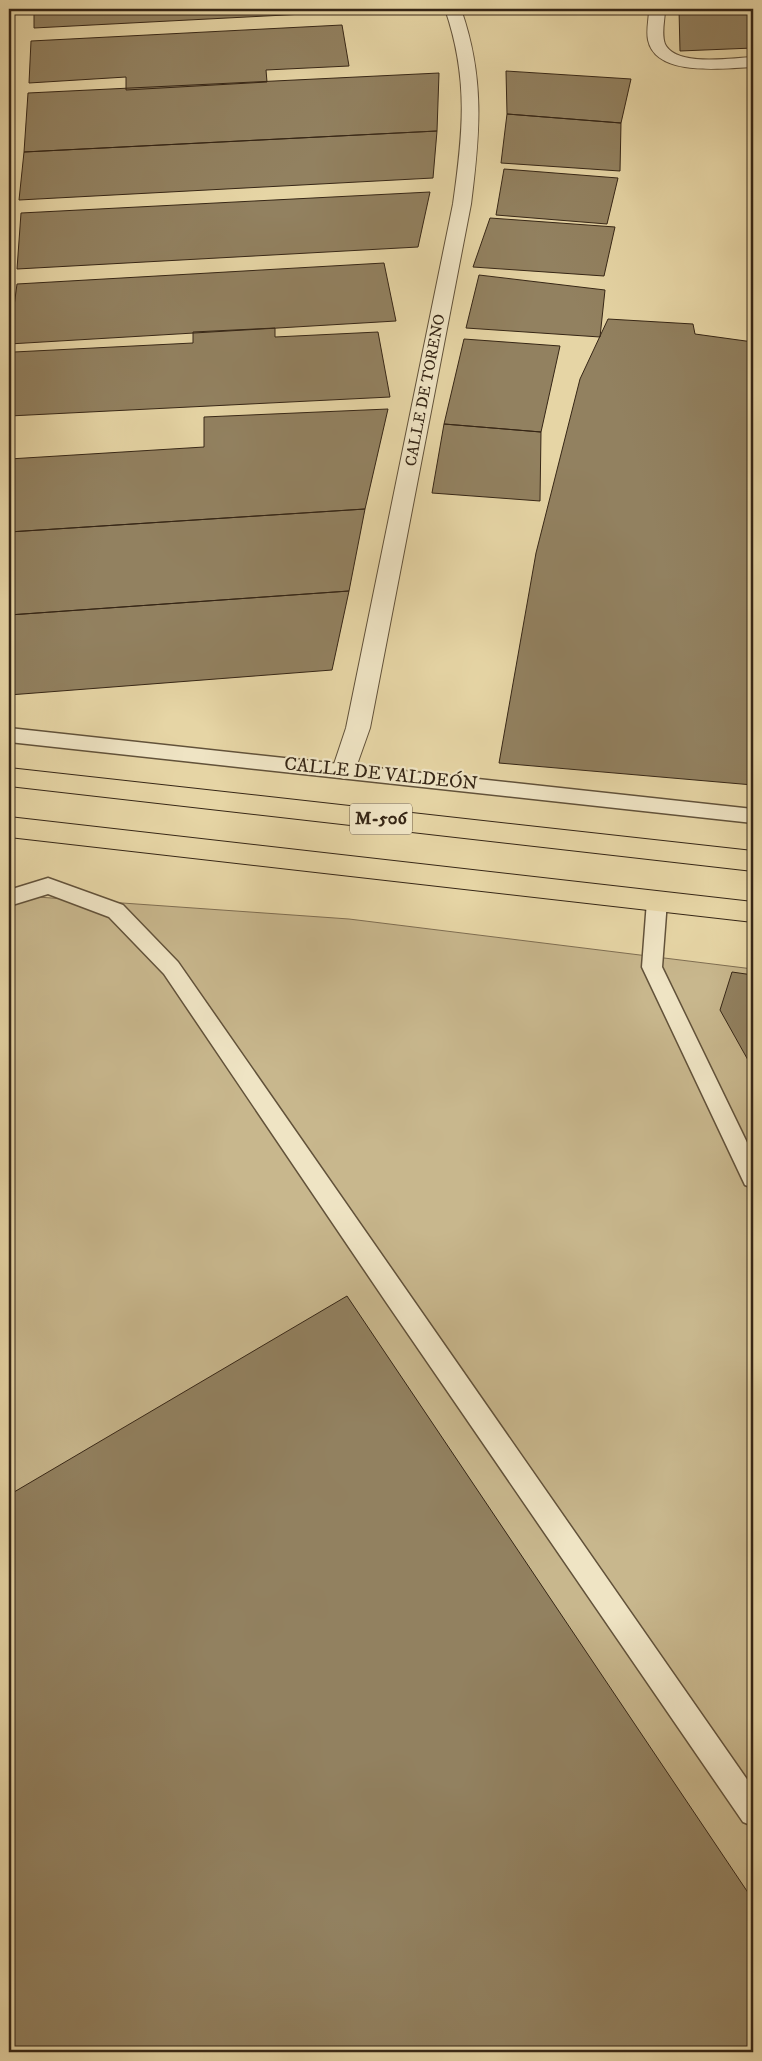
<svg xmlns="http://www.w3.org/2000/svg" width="762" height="2061" font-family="'IM FELL DW Pica',serif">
<rect width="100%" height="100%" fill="#e6d5a5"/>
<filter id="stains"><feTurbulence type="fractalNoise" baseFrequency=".004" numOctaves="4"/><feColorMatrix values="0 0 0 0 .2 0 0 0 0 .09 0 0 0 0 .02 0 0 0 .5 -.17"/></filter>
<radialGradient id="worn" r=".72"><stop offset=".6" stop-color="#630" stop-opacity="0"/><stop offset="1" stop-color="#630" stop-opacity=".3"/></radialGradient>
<path fill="#c8b78d" stroke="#7f6e52" d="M 9,895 L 349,919 L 753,969 L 753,2052 L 9,2052 Z"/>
<path fill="#928160" stroke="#362616" d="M 34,9 L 401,9 L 34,28 Z
M 679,9 L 753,9 L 753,48 L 680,51 Z
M 342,25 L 349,66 L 266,70 L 267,82 L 126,90 L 126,77 L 29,83 L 31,41 Z
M 506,71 L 631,79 L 621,123 L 507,114 Z
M 439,73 L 437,131 L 24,152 L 28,93 Z
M 507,114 L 621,123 L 620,171 L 501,163 Z
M 437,131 L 433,178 L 19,200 L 24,152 Z
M 504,169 L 618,178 L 607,224 L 496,215 Z
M 430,192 L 418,247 L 17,269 L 21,213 Z
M 490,218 L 615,227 L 604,276 L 473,267 Z
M 384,263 L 396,321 L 9,344 L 17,284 Z
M 479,275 L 605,290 L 600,337 L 466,328 Z
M 608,319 L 693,324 L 695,334 L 753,342 L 753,785 L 499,763 L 536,553 L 580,379 Z
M 275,328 L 275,337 L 378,332 L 390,397 L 9,416 L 9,392 L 14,352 L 193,343 L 193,332 Z
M 464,339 L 560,346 L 541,432 L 444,424 Z
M 388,409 L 365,509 L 9,532 L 9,459 L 204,447 L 204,417 Z
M 444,424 L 541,432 L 540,501 L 432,493 Z
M 365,509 L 349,591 L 9,615 L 9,532 Z
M 349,591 L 332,670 L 9,695 L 9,615 Z
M 732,972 L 753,975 L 753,1069 L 720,1010 Z
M 347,1296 L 753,1900 L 753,2052 L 9,2052 L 9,1495 Z"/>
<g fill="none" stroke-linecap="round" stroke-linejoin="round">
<g stroke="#62523a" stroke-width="3">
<path id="service" d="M 9,728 L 753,809 L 753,823 L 9,742 Z
M 48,878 L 123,905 L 178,962 L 753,1788 L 753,1826 L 743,1822 L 386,1302 L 164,974 L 109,917 L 48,894 L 9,906 L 9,890 Z
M 657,893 L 664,895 L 667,901 L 662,967 L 753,1155 L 753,1188 L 745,1185 L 642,967 L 647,901 L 650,895 Z"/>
</g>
<g stroke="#62523a" stroke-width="2">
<path id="minor" d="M 445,9 L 461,9 C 485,78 480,133 471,204 L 370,728 L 353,776 L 344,779 L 335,776 L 332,770 L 346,728 L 453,204 C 463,133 469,79 445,9 Z
M 649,9 L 665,9 C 665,20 661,33 665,44 C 676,67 732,58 753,57 L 753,67 C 725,68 656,78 648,40 C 646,30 649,19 649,9 Z"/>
</g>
<g stroke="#362616" stroke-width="2">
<path id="primary" d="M 9,768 L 753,851 L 753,871 L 9,786 Z
M 9,817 L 753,902 L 753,922 L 9,837 Z"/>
</g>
<use href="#service" fill="#efe4c4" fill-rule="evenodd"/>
<use href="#minor" fill="#efe4c4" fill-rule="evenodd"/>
<use href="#primary" fill="#e6d5a5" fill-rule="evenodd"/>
</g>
<g text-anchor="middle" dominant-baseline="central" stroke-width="4.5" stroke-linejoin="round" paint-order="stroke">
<g font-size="16" fill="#362616" stroke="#efe4c4">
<text transform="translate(425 390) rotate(-79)">CALLE DE TORENO</text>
</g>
<rect fill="#efe4c4" stroke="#6e5f4a" stroke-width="1" x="350" y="803.5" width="62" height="31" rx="4"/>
<g font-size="18" font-weight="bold" fill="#362616">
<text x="381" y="819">M-506</text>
</g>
<g font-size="19" fill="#362616" stroke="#efe4c4">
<text transform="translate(381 774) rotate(6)">CALLE DE VALDEÓN</text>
</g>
</g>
<rect width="762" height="2061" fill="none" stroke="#e6d5a5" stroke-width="30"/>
<rect x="10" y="10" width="742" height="2041" fill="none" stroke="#362616" stroke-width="2.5"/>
<rect x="15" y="15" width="732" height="2031" fill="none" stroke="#362616"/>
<rect width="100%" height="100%" filter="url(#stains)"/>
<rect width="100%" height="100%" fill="url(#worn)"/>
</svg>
